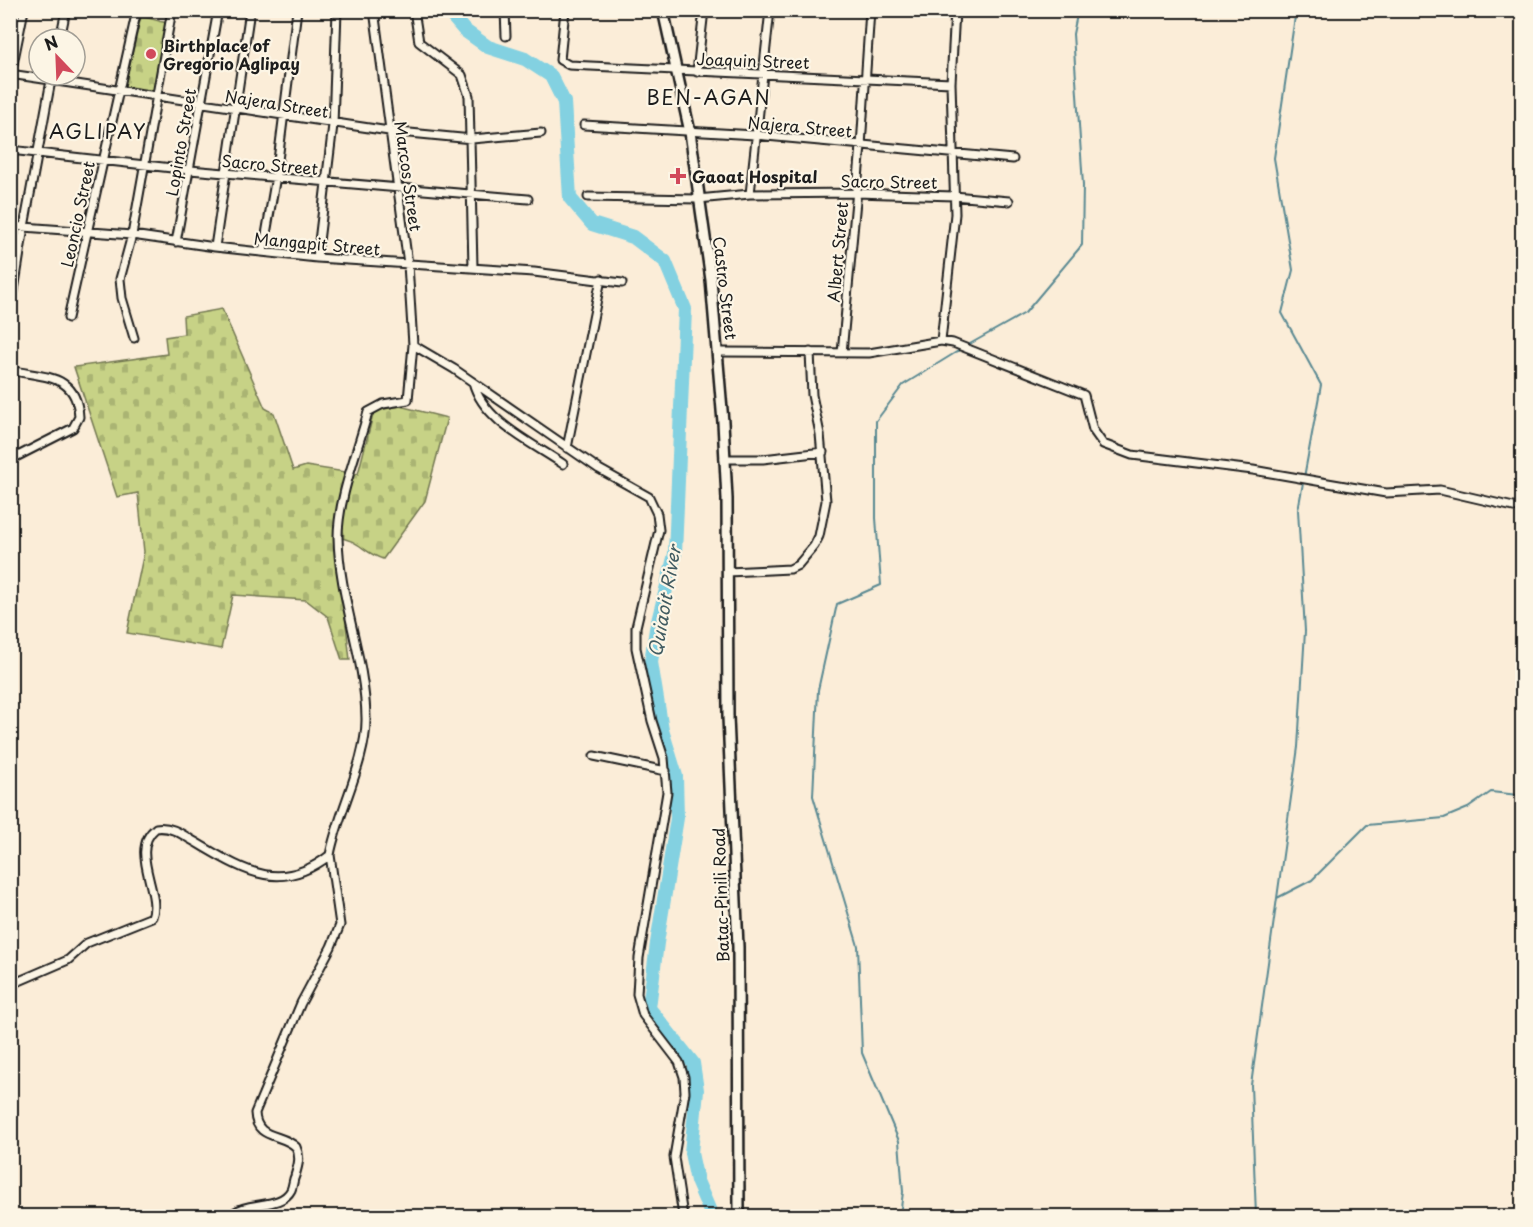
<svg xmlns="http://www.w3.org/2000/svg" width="1533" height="1227" font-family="'Playpen Sans',sans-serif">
<defs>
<pattern id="cemetery-stones" width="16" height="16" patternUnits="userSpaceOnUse" patternTransform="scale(1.5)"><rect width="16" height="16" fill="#c7d286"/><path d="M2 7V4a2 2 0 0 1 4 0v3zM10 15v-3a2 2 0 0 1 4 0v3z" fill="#aab473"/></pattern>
</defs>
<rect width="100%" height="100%" fill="#fbedd8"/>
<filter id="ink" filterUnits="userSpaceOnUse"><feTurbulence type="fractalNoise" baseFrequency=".0167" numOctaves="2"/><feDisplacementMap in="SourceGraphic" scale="12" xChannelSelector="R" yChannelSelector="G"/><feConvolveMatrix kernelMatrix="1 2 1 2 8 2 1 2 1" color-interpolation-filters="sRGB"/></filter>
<g filter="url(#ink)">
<path fill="url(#cemetery-stones)" stroke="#727751" stroke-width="1.5" d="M 141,16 L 167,23 L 153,93 L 124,89 Z
M 222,309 L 265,408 L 274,413 L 293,470 L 306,466 L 358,474 L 374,411 L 400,406 L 447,418 L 425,501 L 383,559 C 362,552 360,540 336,537 L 350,660 L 342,660 L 328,617 L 306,600 L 233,595 L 221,649 L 127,633 L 144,552 L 138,493 L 117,497 L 74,367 L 167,354 L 165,337 L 184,334 L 183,316 Z"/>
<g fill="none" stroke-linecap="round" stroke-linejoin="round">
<path stroke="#5a8992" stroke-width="2" d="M 968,345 L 1025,313 L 1082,245 L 1083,185 L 1073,34 L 1078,10
M 1277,898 L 1312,880 L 1367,825 L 1444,818 L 1468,808 L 1491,792 L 1518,795 L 1522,775
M 900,1216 L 903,1192 L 899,1141 L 862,1053 L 858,946 L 813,796 L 818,690 L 837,604 L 881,585 L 876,518 L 876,421 L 903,385 L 963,348
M 1256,1216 L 1251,1085 L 1298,747 L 1305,631 L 1298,510 L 1321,385 L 1282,313 L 1293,270 L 1274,158 L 1296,10"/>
<path stroke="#83d1e1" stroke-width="14" d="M 447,10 L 464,30 L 488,47 L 525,59 L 551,76 L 564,102 L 570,198 L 592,224 L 633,237 L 665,261 L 685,309 L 675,554 L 656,629 L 651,662 L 662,730 L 676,776 L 677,818 L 657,943 L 649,1008 L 693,1063 L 697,1090 L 691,1153 L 697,1181 L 712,1216"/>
<g stroke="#1c1c1c" stroke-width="11">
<path id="minor" d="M 414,10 L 419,42 L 462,75 L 469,96 L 473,267
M 505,10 L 506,36
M 565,10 L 560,60 L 569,65 L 951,83
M 60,39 L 66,10
M 697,72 L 704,10
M 10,74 L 389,131 L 472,139 L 541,133
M 10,79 L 24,10
M 584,125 L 755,135 L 1013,159
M 10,150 L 190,170 L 528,199
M 750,194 L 770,10
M 588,197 L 698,199 L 750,194 L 856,193 L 954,196 L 1009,201
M 10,226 L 132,235 L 215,247 L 317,258 L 534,272 L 622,283
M 176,242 L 218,10
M 215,247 L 250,10
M 263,252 L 276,176 L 297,10
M 317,258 L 333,125 L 337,10
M 10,316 L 24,227 L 52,75
M 68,318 L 137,10
M 134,338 L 122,298 L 120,279 L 132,235 L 172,10
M 941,341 L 955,214 L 951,83 L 955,10
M 413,345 L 454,369 L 599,469 L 649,497 L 657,514 L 659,530 L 636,627 L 636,648 L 652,721 L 664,758 L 667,792 L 639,958 L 637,994 L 643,1015 L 679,1062 L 684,1077 L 685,1092 L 674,1157 L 683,1216
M 719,352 L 869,353 L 941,341 L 953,343 L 1084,395 L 1093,430 L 1103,444 L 1132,455 L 1253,470 L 1386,493 L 1440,490 L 1522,509
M 842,353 L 861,146 L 870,10
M 10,370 C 44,378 77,373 79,417 L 73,428 L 10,460
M 473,382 C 483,421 531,442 563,464
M 567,448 L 601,279
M 724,459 L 763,459 L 823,452
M 727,572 L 790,569 L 798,565 L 814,546 L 819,536 L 826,501 L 820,434 L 812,395 L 810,352
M 594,756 L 666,771
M 10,985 L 68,960 L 87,943 L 152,917 C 162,893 128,850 156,828 C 169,826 179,832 190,839 C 239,867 277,897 330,855 C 338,812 367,760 366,718 C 365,656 339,598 338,537 C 338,498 358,450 368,412 L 383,404 L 408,400 L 413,345 L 408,264 L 374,10
M 231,1216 C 244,1200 281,1210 291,1190 C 293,1186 293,1180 295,1176 C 298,1166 301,1157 296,1147 C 282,1133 256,1140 255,1113 L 301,1003 L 331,947 L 340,925 L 330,855"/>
</g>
<g stroke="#1c1c1c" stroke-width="14">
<path id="secondary" d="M 663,10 L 690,132 L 711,280 L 723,422 L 727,499 L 728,717 L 738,947 L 739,1216"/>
</g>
<use href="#minor" stroke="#fcf5e5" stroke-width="7"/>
<use href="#secondary" stroke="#fcf5e5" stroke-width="9"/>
</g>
</g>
<g fill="#d1495b" stroke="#fcf5e5" stroke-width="2">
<circle cx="151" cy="54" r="6"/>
<path d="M675 167h6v6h6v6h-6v6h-6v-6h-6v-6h6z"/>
</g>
<g text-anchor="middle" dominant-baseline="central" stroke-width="4.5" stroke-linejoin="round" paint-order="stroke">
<g font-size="16" font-weight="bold" fill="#1c1c1c" stroke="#fcf5e5" text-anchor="start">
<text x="163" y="45">Birthplace of<tspan x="163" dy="18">Gregorio Aglipay</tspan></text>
<text x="692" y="176">Gaoat Hospital</text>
</g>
<g font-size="16" fill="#1c1c1c" stroke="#fcf5e5">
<text transform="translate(753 60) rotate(2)">Joaquin Street</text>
<text transform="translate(277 103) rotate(9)">Najera Street</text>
<text transform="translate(800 126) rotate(5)">Najera Street</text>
<text transform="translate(180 142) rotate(-80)">Lopinto Street</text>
<text transform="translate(270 164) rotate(5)">Sacro Street</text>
<text transform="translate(409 176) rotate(82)">Marcos Street</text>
<text transform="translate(889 181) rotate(1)">Sacro Street</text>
<text transform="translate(77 214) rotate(-78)">Leoncio Street</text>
<text transform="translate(317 243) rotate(5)">Mangapit Street</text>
<text transform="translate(837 252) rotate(-85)">Albert Street</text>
<text transform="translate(726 288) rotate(83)">Castro Street</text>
<text transform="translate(720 895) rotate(-92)">Batac-Pinili Road</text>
</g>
<g font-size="18" font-style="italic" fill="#405b61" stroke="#fcf5e5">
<text transform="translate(664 601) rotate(-80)">Quiaoit River</text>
</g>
<g font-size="20" letter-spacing="1.5" fill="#1c1c1c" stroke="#fcf5e5">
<text x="709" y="97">BEN-AGAN</text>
<text x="98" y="131">AGLIPAY</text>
</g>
</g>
<rect width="1533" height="1227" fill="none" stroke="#fcf5e5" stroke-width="36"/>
<rect x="18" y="18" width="1497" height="1191" fill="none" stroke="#1c1c1c" stroke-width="2" filter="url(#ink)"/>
<g transform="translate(57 57) rotate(337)"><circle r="28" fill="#fcf5e5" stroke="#a29e95" stroke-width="1.5"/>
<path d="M0-4.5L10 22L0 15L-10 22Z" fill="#d1495b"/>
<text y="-9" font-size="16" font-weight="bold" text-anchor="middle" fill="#1c1c1c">N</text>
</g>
</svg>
